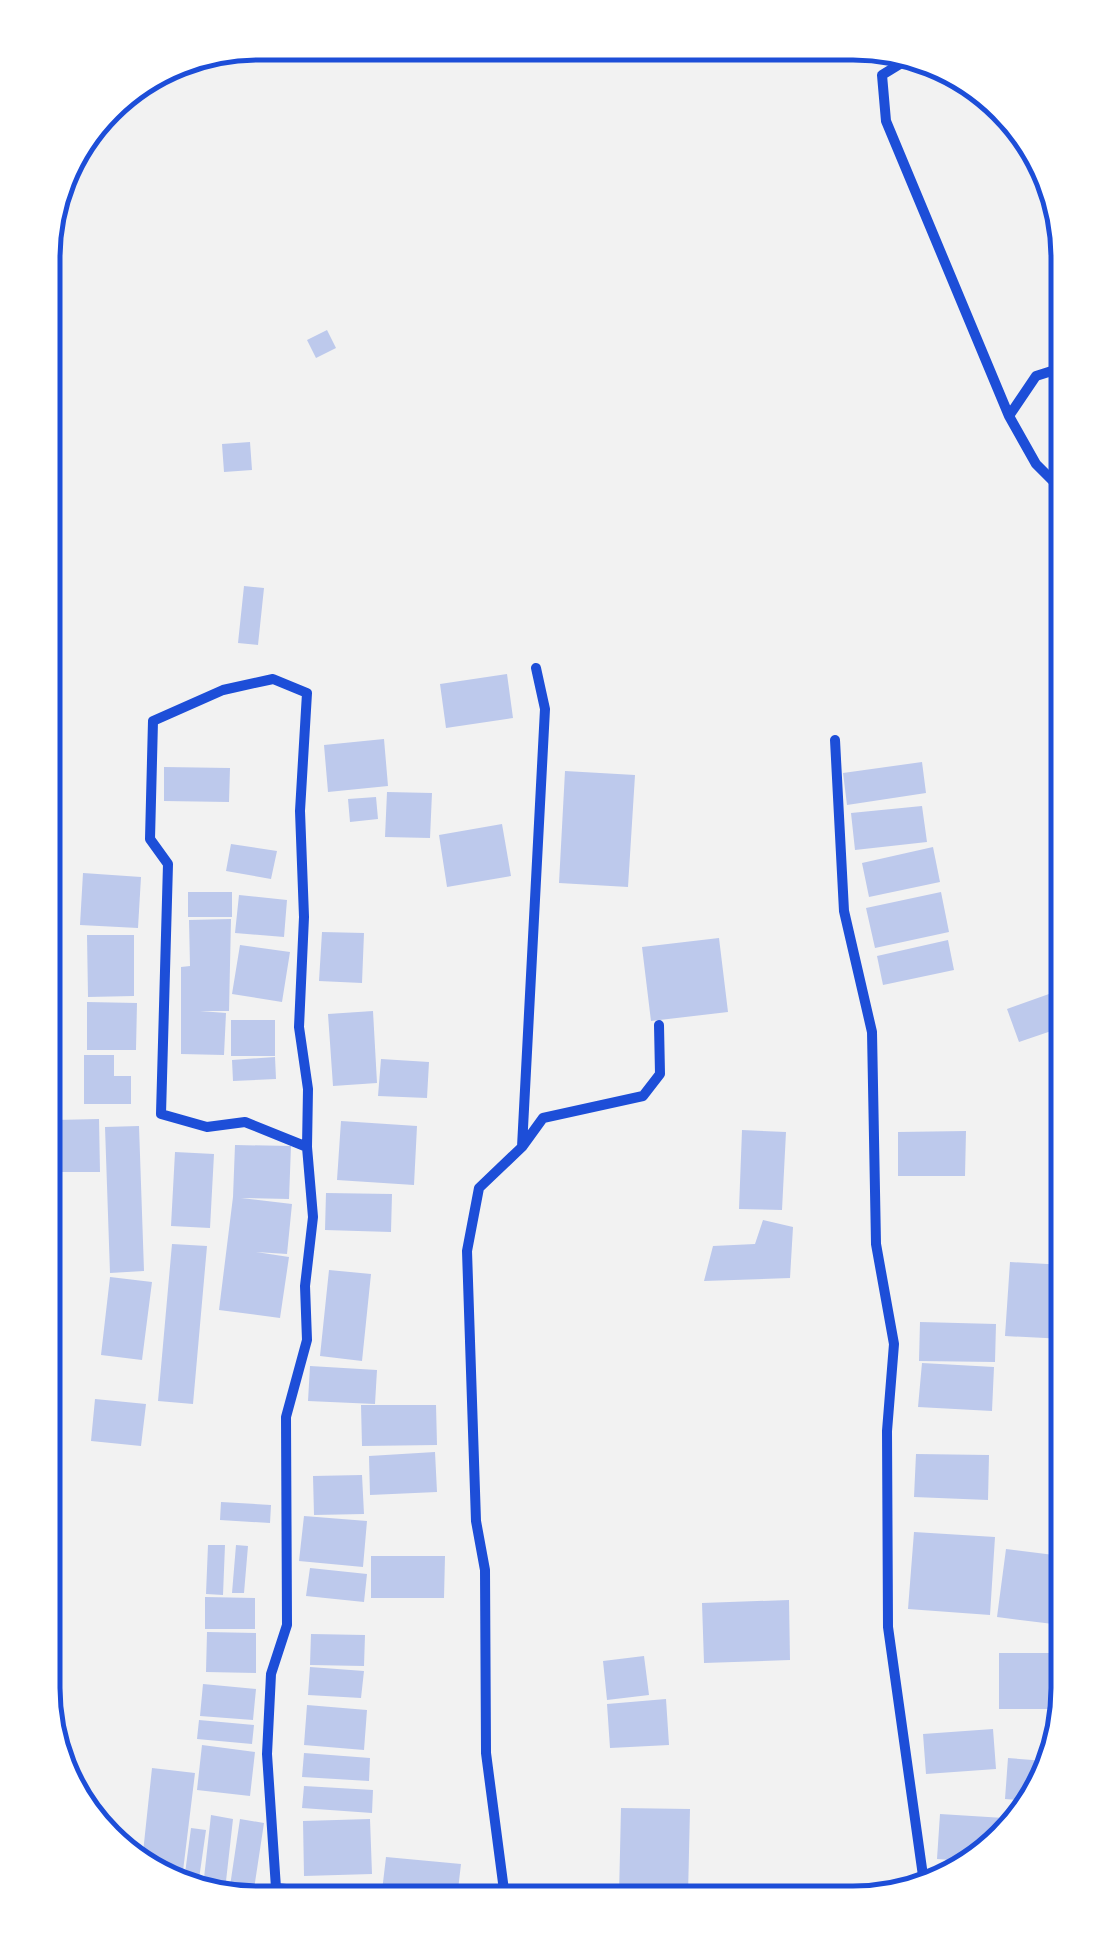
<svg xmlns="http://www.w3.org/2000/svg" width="1111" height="1946" font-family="'Open Sans',sans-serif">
<rect width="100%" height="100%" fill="#f2f2f2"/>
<path fill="#bdc9ec" d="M 327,330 L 336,348 L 316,358 L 307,340 Z
M 250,442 L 252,470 L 224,472 L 222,444 Z
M 244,586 L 264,588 L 258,645 L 238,643 Z
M 507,674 L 513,718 L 446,728 L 440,684 Z
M 384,739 L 388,786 L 328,792 L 324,745 Z
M 922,762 L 926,793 L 847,805 L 843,773 Z
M 164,767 L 230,768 L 229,802 L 164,801 Z
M 565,771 L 635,775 L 628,887 L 559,883 Z
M 387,792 L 432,793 L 430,838 L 385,837 Z
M 376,797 L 378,819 L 350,822 L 348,799 Z
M 922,806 L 927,842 L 855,850 L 851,813 Z
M 502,824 L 511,876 L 447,887 L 439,835 Z
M 231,844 L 277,851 L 271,879 L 226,871 Z
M 933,847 L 940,882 L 869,897 L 862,863 Z
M 83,873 L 141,877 L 138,928 L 80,925 Z
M 188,892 L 232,892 L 232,917 L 188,917 Z
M 941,892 L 949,932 L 875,948 L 866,908 Z
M 239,895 L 287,900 L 284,937 L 235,933 Z
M 231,919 L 229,1011 L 200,1011 L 226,1013 L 224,1055 L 181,1054 L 181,967 L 190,966 L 189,920 Z
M 322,932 L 364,933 L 362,983 L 319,981 Z
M 87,935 L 134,935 L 134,996 L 88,997 Z
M 719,938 L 728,1012 L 651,1021 L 642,947 Z
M 948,940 L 954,970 L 883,985 L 877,956 Z
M 240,945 L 290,952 L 282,1002 L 232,994 Z
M 1063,989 L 1063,1027 L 1019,1042 L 1007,1009 Z
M 87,1002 L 137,1003 L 136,1050 L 87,1050 Z
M 373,1011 L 377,1083 L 333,1086 L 328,1014 Z
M 231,1020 L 275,1020 L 275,1056 L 231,1056 Z
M 84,1055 L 114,1055 L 114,1076 L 131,1076 L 131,1104 L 84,1104 Z
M 275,1057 L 276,1079 L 233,1081 L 232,1060 Z
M 381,1059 L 429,1062 L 427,1098 L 378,1096 Z
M 99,1119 L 100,1172 L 54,1172 L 55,1120 Z
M 341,1121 L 417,1126 L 414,1185 L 337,1180 Z
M 139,1126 L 144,1271 L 110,1273 L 105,1127 Z
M 742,1130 L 786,1132 L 782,1210 L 739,1209 Z
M 966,1131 L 965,1176 L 898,1176 L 898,1132 Z
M 235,1145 L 291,1146 L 289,1199 L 241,1198 L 292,1204 L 287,1254 L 256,1252 L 289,1257 L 280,1318 L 219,1310 L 233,1197 Z
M 175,1152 L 214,1154 L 210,1228 L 171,1226 Z
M 326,1193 L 392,1194 L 391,1232 L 325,1230 Z
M 763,1220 L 793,1227 L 790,1278 L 704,1281 L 713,1246 L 755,1244 Z
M 172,1244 L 207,1246 L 193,1404 L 158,1401 Z
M 1010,1262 L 1065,1265 L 1065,1339 L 1005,1336 Z
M 329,1270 L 371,1274 L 362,1361 L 320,1356 Z
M 110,1277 L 152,1282 L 142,1360 L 101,1355 Z
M 920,1322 L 996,1324 L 995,1362 L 919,1361 Z
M 922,1363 L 994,1367 L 992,1411 L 918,1407 Z
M 310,1366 L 377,1370 L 375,1404 L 308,1401 Z
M 95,1399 L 146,1404 L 141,1446 L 91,1441 Z
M 361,1405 L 436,1405 L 437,1445 L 362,1446 Z
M 435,1452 L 437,1492 L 370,1495 L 369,1456 Z
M 916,1454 L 989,1455 L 988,1500 L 914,1497 Z
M 362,1475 L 364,1514 L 314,1515 L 313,1476 Z
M 221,1502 L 271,1505 L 270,1523 L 220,1520 Z
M 304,1516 L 367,1521 L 363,1567 L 299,1561 Z
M 914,1532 L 995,1537 L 990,1615 L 908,1609 Z
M 208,1545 L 225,1545 L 223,1595 L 206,1594 Z
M 236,1545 L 248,1546 L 244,1593 L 232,1593 Z
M 1006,1549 L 1062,1556 L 1053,1624 L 997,1617 Z
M 371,1556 L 445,1556 L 444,1598 L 371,1598 Z
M 310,1568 L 367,1574 L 364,1602 L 306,1596 Z
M 205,1597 L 255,1598 L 255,1629 L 205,1629 Z
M 789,1600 L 790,1660 L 704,1663 L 702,1603 Z
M 207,1632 L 256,1633 L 256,1673 L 206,1672 Z
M 311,1634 L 365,1635 L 364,1666 L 310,1665 Z
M 999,1653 L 1068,1653 L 1065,1709 L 999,1709 Z
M 644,1656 L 649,1695 L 607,1700 L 603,1661 Z
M 310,1667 L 364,1671 L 361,1698 L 308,1695 Z
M 203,1684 L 256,1689 L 253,1720 L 200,1716 Z
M 666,1699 L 669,1745 L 610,1748 L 607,1704 Z
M 307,1705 L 367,1710 L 364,1750 L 304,1745 Z
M 199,1720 L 254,1725 L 252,1744 L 197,1739 Z
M 993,1729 L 996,1769 L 926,1774 L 923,1734 Z
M 202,1745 L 255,1752 L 250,1796 L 197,1790 Z
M 304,1753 L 370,1758 L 369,1781 L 302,1777 Z
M 1008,1758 L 1046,1761 L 1031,1801 L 1005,1799 Z
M 152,1768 L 195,1773 L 183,1871 L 142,1862 Z
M 304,1786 L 373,1790 L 372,1813 L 302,1808 Z
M 621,1808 L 690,1809 L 688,1895 L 619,1896 Z
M 940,1814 L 1004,1818 L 1004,1834 L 966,1861 L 937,1859 Z
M 211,1815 L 233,1819 L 225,1890 L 203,1887 Z
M 240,1819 L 264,1823 L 254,1889 L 230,1886 Z
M 370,1819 L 372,1874 L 304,1876 L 303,1821 Z
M 191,1828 L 206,1830 L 198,1886 L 184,1881 Z
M 386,1857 L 461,1864 L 457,1898 L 382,1891 Z"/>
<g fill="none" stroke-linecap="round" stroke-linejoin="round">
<path stroke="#1d4ed8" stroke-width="10" d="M 913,56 L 882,75 L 886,121 L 1009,416
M 1058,369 L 1036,376 L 1009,416 L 1036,464 L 1059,487
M 835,740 L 844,911 L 872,1032 L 876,1244 L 894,1344 L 887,1431 L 888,1627 L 925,1890
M 522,1147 L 543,1118 L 643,1096 L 660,1074 L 659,1025
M 276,1888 L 267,1754 L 271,1674 L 287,1625 L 286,1417 L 307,1340 L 305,1286 L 313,1217 L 307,1147 L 308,1089 L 299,1027 L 304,917 L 300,811 L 307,693 L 273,679 L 223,690 L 153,721 L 150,839 L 168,864 L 161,1114 L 207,1127 L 245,1122 L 307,1147
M 505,1898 L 486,1753 L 485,1570 L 476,1521 L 467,1251 L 479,1188 L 522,1147 L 545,709 L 536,668
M 227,1900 L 276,1888 L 382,1899"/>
</g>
<path d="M0 0H1111V1946H0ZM258 60H853A198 198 0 0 1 1051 258V1688A198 198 0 0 1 853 1886H258A198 198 0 0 1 60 1688V258A198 198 0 0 1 258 60Z" fill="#fff" fill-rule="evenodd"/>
<path fill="none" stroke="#1d4ed8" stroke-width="5" d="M258 60H853A198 198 0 0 1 1051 258V1688A198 198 0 0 1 853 1886H258A198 198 0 0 1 60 1688V258A198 198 0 0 1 258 60Z"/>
</svg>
